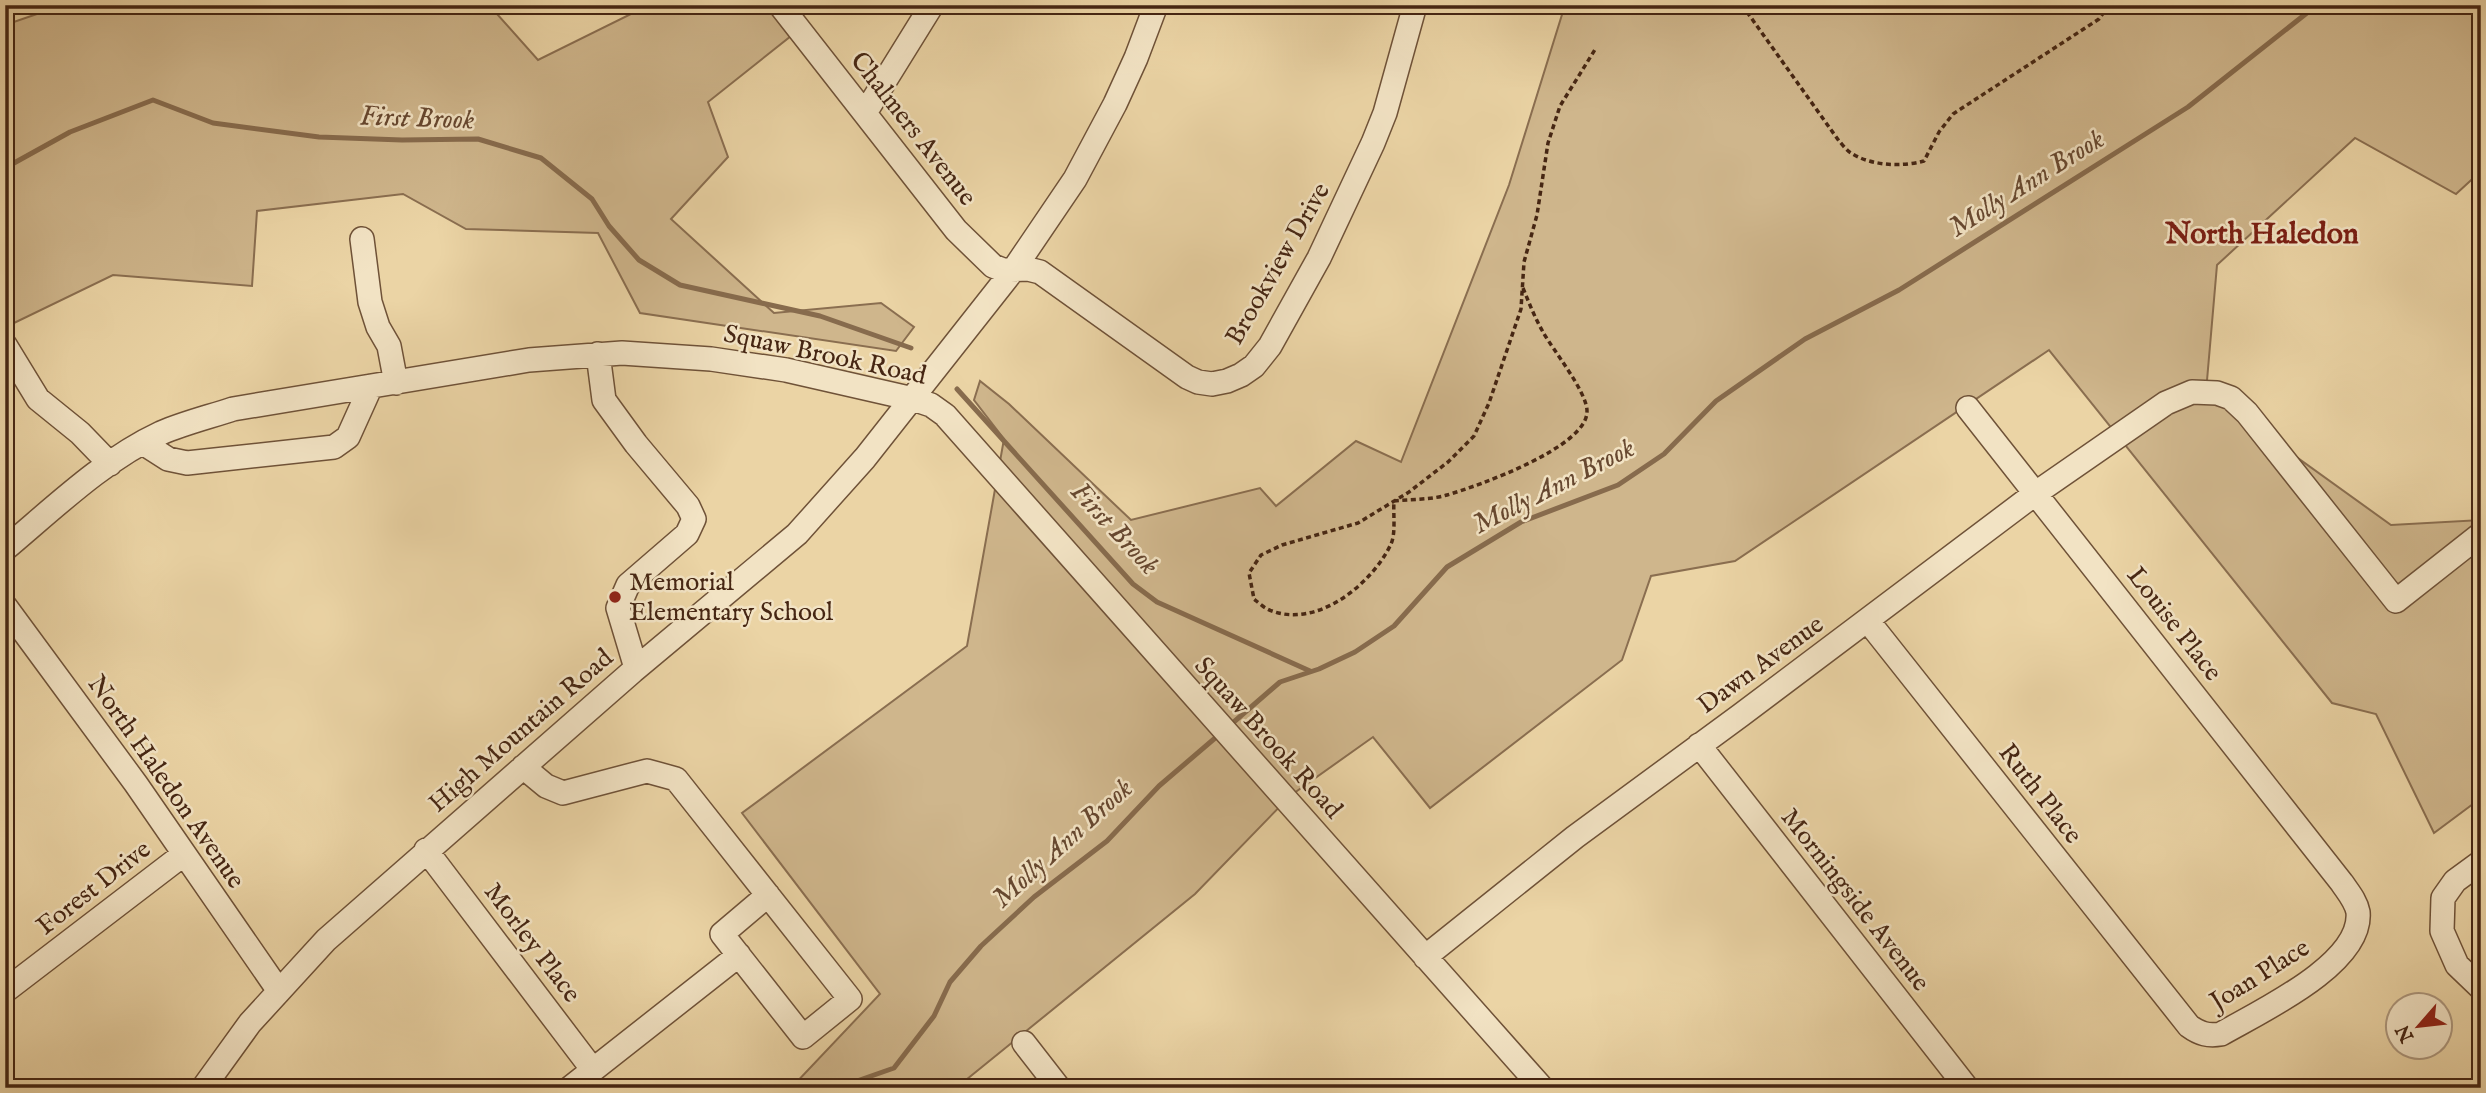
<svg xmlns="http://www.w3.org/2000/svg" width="2486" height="1093" font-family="'IM FELL English',serif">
<rect width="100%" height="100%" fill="#ebd4a5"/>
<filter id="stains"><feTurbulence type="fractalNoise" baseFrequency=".00286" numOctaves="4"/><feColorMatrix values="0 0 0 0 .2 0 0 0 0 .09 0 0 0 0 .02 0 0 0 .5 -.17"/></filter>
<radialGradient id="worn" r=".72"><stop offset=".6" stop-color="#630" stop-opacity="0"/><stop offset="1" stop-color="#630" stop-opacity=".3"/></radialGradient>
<path fill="#cfb68c" stroke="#8a6e50" stroke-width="2" d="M 63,5 L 489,5 L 538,60 L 649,5 L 776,5 L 796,32 L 708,102 L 728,157 L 671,219 L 774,313 L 881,303 L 914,327 L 896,351 L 640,313 L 598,233 L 466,229 L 403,194 L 257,211 L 252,286 L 113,275 L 12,324 L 5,317 L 5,25 Z
M 1565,5 L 2481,5 L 2481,171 L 2456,194 L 2355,138 L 2217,265 L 2206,392 L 2391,525 L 2481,520 L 2481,798 L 2434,833 L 2376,714 L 2332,703 L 2049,350 L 1735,561 L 1651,576 L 1622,660 L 1430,808 L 1373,737 L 1290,796 L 1195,894 L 956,1088 L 791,1088 L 880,994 L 742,813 L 967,646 L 1004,439 L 974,400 L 980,381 L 1009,404 L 1131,520 L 1260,488 L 1276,506 L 1356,441 L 1401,462 L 1509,185 Z"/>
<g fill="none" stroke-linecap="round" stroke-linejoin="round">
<path stroke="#876b4d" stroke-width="5" d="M 5,168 L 70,132 L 153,100 L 213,123 L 319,137 L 402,140 L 478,139 L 541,158 L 592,199 L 609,226 L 639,260 L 680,285 L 820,316 L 911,348
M 957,389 L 1133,584 L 1157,602 L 1310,671
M 1228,727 L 1280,682 L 1319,669 L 1355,652 L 1394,626 L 1447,567 L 1521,522 L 1618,485 L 1664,454 L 1716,401 L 1805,339 L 1899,290 L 2188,107 L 2317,5
M 837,1088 L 894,1068 L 934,1016 L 950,982 L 981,946 L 1034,897 L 1107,841 L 1159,786 L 1221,733"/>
<g stroke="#6f5238" stroke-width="26">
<path id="minor" d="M 780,5 L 956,230 L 993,266 L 1003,270 L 1028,269 L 1040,272 L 1187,377 L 1198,382 L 1212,384 L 1227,381 L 1241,375 L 1254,366 L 1270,346 L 1319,258 L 1373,143 L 1385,113 L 1415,5
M 865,113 L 932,5
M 362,239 L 370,302 L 378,327 L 389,346 L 396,383
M 5,345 L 38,399 L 80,433 L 110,464
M 598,354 L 604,400 L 636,444 L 688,506 L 694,519 L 687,534 L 628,585 L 618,608 L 636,668
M 143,443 L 168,459 L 187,463 L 334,447 L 348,437 L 371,386
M 5,549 C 54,508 103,460 161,433 C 184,423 209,417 233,409 L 529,360 L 622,353 L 711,359 L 786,370 L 913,399 L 931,405 L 945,415 L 1542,1088
M 5,606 L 136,784 L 279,991
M 1868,621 L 2189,1026 C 2200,1034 2208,1036 2221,1034 C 2259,1012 2363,964 2358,912 C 2356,901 2348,892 2342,883 L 1968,408
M 1699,745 L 1967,1088
M 523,767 L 546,786 L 563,793 L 647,771 L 676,779 L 850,999 L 803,1037 L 722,934 L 768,895
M 426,850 L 593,1070
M 2481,862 L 2455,881 L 2443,898 L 2442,931 L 2457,965 L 2481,988
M 1425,957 L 1575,837 L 1741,715 L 2036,493 L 2166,403 L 2192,392 L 2217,393 L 2231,398 L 2247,413 L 2396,601 L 2481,534
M 5,991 L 184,854
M 1024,1043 L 1059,1088
M 203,1088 L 250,1023 L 326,940 L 633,671 L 797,534 L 865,458 L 1014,269 L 1075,179 L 1115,104 L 1136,58 L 1156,5
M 570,1088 L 739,955"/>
</g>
<path stroke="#462613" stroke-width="3.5" stroke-dasharray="5 3.5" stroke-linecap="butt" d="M 1742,5 L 1839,141 C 1842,144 1846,150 1851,153 C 1871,166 1902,167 1924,161 L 1939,132 L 1953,114 L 2099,19 L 2109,5
M 1523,288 C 1529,303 1535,318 1543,332 C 1553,350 1587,392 1587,411 C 1588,447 1478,486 1447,495 C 1430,500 1411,499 1394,501 C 1393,514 1396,533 1391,544 C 1372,584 1318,628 1272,611 C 1265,609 1259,603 1254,599 L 1249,573 L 1261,555 L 1282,545 L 1358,523 L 1409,492 L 1448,462 L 1474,436 L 1489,403 L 1521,309 L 1524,262 L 1537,215 L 1548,143 L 1560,106 L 1596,48"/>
<use href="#minor" stroke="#f2e3c4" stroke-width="23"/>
</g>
<circle fill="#8f2418" stroke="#f2e3c4" stroke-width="2.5" cx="615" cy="597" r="7"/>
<g text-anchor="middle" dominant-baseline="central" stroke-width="5" stroke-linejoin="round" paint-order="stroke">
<g font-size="26" fill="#462613" stroke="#f2e3c4">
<text transform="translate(913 129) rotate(52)">Chalmers Avenue</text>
<text transform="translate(1278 264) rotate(-60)">Brookview Drive</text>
<text transform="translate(825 355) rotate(12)">Squaw Brook Road</text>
<text transform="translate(2174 624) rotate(52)">Louise Place</text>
<text transform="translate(1761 665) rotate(-36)">Dawn Avenue</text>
<text transform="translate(521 731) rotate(-41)">High Mountain Road</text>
<text transform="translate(1268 738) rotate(48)">Squaw Brook Road</text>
<text transform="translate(166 782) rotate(55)">North Haledon Avenue</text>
<text transform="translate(2040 794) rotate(52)">Ruth Place</text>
<text transform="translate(94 888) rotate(-38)">Forest Drive</text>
<text transform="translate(1855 900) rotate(52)">Morningside Avenue</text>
<text transform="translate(532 943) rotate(53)">Morley Place</text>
<text transform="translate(2260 975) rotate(-32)">Joan Place</text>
</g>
<g font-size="26" fill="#462613" stroke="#f2e3c4" text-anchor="start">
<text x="629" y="582">Memorial<tspan x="629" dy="30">Elementary School</tspan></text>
</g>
<g font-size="28" font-style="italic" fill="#674830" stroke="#f2e3c4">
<text transform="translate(417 119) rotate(2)">First Brook</text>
<text transform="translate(2027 184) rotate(-32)">Molly Ann Brook</text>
<text transform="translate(1554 487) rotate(-27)">Molly Ann Brook</text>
<text transform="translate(1114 529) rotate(47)">First Brook</text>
<text transform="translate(1063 844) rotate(-42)">Molly Ann Brook</text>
</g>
<g font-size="30" font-weight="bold" fill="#7a1f14" stroke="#f2e3c4">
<text x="2262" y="235">North Haledon</text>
</g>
</g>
<rect width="2486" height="1093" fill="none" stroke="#ebd4a5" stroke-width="28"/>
<rect x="7" y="7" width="2472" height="1079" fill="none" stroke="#462613" stroke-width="3.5"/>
<rect x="14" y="14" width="2458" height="1065" fill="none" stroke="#462613" stroke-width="2"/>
<g transform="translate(2419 1026) rotate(242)"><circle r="33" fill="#f2e3c4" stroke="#ad977d" stroke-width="2"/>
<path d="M0-5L12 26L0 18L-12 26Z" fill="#8f2418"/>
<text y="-10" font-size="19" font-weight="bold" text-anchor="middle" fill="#462613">N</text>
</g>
<rect width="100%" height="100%" filter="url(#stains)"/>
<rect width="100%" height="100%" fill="url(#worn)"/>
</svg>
